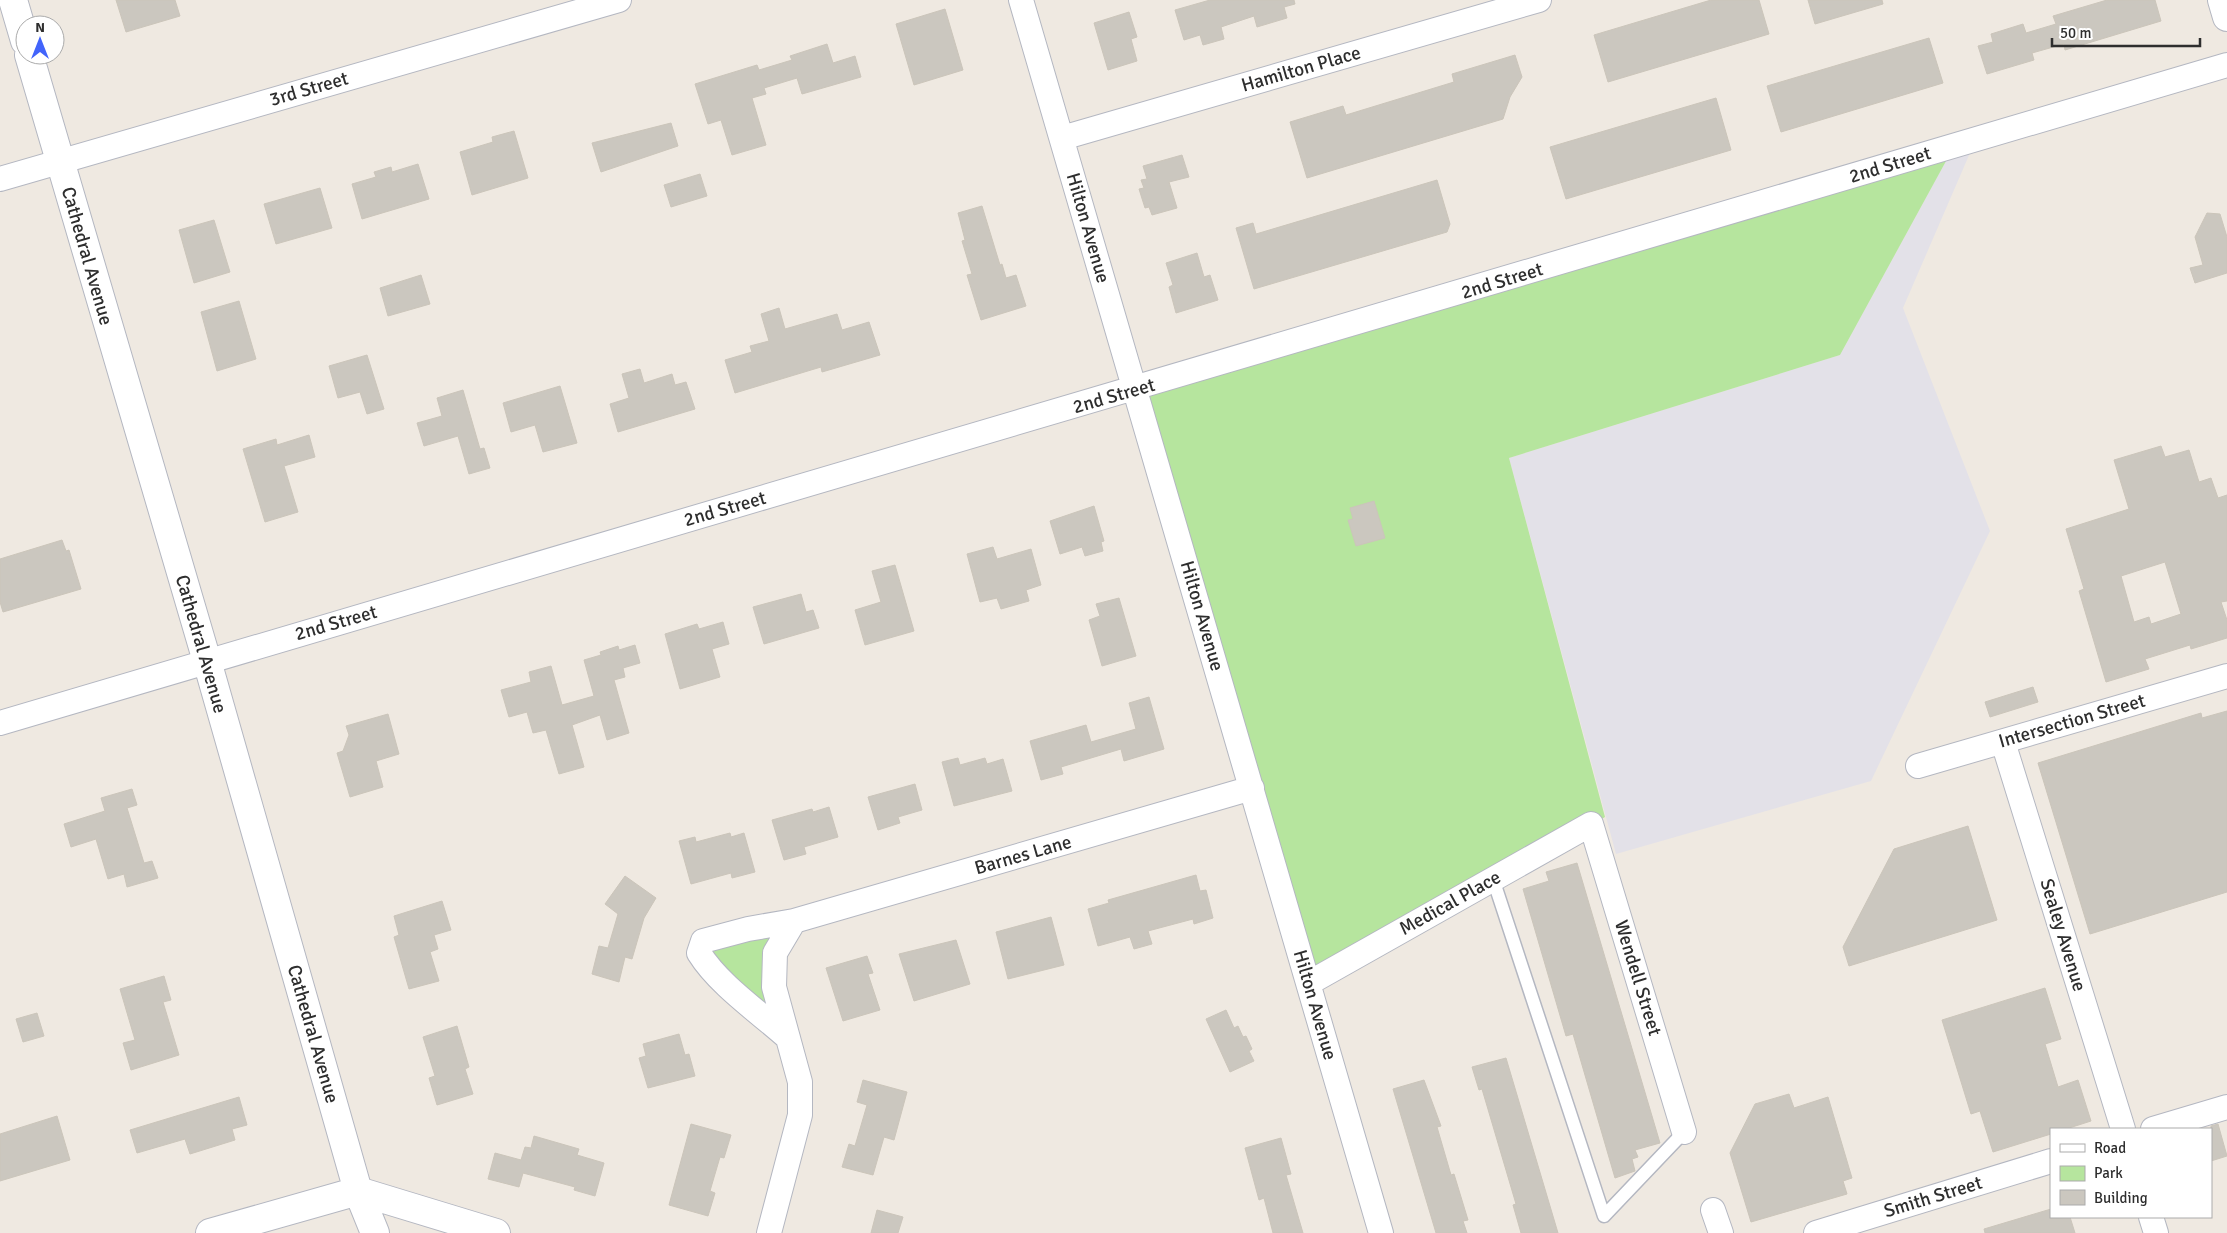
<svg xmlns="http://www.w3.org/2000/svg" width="2227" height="1233" font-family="Signika,sans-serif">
<rect width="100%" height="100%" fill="#efe9e1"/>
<path fill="#e3e1e8" d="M 1973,146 L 1903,308 L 1990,531 L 1871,781 L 1616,854 L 1509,458 L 1840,355 L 1951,152 Z"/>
<path fill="#b6e59e" d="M 1951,152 L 1840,355 L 1509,458 L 1605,817 L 1309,983 L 1140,388 Z
M 794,921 L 775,953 L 788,1038 L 722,980 L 703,941 Z"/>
<path fill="#cbc7bf" stroke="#cbc5ba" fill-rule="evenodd" d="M 116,0 L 175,0 L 180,16 L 126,32 Z
M 1210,0 L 1294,0 L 1295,4 L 1284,7 L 1287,18 L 1257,27 L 1254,16 L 1221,27 L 1224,39 L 1203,45 L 1200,35 L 1184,40 L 1175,10 Z
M 1711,0 L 1759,0 L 1769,34 L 1608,82 L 1594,35 Z
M 1808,0 L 1882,0 L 1883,4 L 1815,24 Z
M 2107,0 L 2155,0 L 2161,21 L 2065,50 L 2064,44 L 2032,53 L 2034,60 L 1987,74 L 1978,46 L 1993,42 L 1991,34 L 2023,24 L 2026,33 L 2056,24 L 2053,16 Z
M 945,9 L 963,70 L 914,85 L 896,24 Z
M 1129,12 L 1137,37 L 1131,39 L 1137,61 L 1108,70 L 1094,23 Z
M 1929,38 L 1943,83 L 1781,132 L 1767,86 Z
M 827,44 L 833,63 L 855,56 L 861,77 L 802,94 L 797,78 L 764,88 L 766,94 L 752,98 L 766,145 L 732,155 L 721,120 L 708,124 L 695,84 L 757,65 L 759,70 L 792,60 L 790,56 Z
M 1515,55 L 1522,77 L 1510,97 L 1503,119 L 1307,178 L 1290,122 L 1343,106 L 1346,115 L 1454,82 L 1452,74 Z
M 1716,98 L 1731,150 L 1566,199 L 1550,147 Z
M 671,123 L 678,146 L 601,172 L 592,143 Z
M 514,131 L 528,178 L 472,195 L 460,152 L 493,142 L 492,137 Z
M 1182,155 L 1189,177 L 1169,182 L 1177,208 L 1152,215 L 1149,207 L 1145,208 L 1139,189 L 1144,188 L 1141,180 L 1147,179 L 1143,166 Z
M 418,164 L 429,199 L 362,219 L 352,184 L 376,177 L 374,172 L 391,167 L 392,172 Z
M 700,174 L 707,196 L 671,207 L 664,185 Z
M 1437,180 L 1450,224 L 1447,232 L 1254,289 L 1236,228 L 1253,223 L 1256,234 Z
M 320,188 L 332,228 L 276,244 L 264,204 Z
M 982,206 L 1000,265 L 1002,264 L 1006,278 L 1016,275 L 1026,306 L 981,320 L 967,275 L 972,274 L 962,241 L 965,240 L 958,213 Z
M 2207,213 L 2220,214 L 2227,237 L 2227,273 L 2195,283 L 2190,268 L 2203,265 L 2195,237 Z
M 214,220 L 230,272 L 194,283 L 179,230 Z
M 1197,253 L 1204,277 L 1210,275 L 1218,300 L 1176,313 L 1169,287 L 1173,285 L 1166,263 Z
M 421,275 L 430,304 L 388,316 L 380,288 Z
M 239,301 L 256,359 L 217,371 L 201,312 Z
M 779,308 L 785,329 L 837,314 L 842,330 L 869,322 L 880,355 L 822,372 L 821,367 L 735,393 L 725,360 L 752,352 L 750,346 L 769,341 L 761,314 Z
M 367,355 L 384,409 L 367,414 L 360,392 L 338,398 L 329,366 Z
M 640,369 L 644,383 L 672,374 L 675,385 L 686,382 L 695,409 L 618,432 L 610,404 L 629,398 L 622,374 Z
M 560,386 L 577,443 L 543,452 L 535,425 L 511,432 L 503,403 Z
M 463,390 L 480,449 L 484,448 L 490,468 L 469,474 L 458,436 L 424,446 L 417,423 L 442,416 L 437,398 Z
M 309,435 L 315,457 L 284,466 L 298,512 L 265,522 L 243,449 L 276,439 L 277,445 Z
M 2161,446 L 2165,457 L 2189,450 L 2199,482 L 2211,478 L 2218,498 L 2227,495 L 2227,601 L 2221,602 L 2227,620 L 2227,638 L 2191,649 L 2190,645 L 2145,659 L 2149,669 L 2106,682 L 2079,591 L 2084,589 L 2066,529 L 2129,509 L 2114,460 ZM 2165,562 L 2181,614 L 2151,624 L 2149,617 L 2134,622 L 2121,576 Z
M 1374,501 L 1385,538 L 1356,546 L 1348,520 L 1353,519 L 1350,508 Z
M 1094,506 L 1104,541 L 1101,542 L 1103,551 L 1085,556 L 1082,547 L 1060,554 L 1050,521 Z
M 62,540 L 66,551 L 69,550 L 81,589 L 3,612 L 0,602 L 0,559 Z
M 993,547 L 997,559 L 1031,549 L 1041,585 L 1026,590 L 1029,601 L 1001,609 L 997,598 L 980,602 L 967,554 Z
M 895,565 L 914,631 L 865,645 L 855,610 L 881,602 L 872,571 Z
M 801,594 L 806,612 L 813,610 L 819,628 L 764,644 L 753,607 Z
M 1119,598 L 1136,656 L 1102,666 L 1089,620 L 1100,616 L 1096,604 Z
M 723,622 L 729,644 L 712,649 L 720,677 L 680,689 L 665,634 L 697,624 L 699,629 Z
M 635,645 L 640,663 L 623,668 L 625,677 L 614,680 L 629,733 L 607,740 L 600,715 L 572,725 L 584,767 L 559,774 L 546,730 L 533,733 L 527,712 L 509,717 L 501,690 L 531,682 L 529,672 L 551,666 L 562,705 L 594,696 L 584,660 L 601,655 L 600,652 L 618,646 L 619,650 Z
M 2033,687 L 2038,702 L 1990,717 L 1985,702 Z
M 1149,697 L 1164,749 L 1124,761 L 1121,749 L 1061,767 L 1063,774 L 1041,780 L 1030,741 L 1086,725 L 1091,742 L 1136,729 L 1129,703 Z
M 2227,711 L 2227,892 L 2090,934 L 2038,763 L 2201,713 L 2202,718 Z
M 388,714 L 399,754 L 376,761 L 383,787 L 350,797 L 337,753 L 343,751 L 349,735 L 346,726 Z
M 958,758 L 960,765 L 985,758 L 987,764 L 1003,759 L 1012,791 L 954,806 L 942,762 Z
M 915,784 L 922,810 L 898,817 L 900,823 L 878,830 L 868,797 Z
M 132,789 L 137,805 L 127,808 L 144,863 L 152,861 L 158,878 L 127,887 L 124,874 L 108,879 L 96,839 L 71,847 L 64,824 L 105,811 L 101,798 Z
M 829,807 L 838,837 L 804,847 L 806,854 L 784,860 L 772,820 L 812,809 L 813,812 Z
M 1968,826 L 1997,920 L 1849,966 L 1843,947 L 1894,849 Z
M 730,833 L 731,837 L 744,833 L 755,872 L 732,878 L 731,873 L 691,884 L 679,841 L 695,837 L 696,842 Z
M 1577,863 L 1660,1143 L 1635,1150 L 1638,1157 L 1632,1159 L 1635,1171 L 1615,1178 L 1573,1034 L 1566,1036 L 1523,889 L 1549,881 L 1546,872 Z
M 1196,875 L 1200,891 L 1206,890 L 1213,918 L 1194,924 L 1193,919 L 1148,931 L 1152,944 L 1134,949 L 1130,937 L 1098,946 L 1088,909 L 1109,903 L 1108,900 Z
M 625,876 L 656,898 L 644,918 L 632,959 L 625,957 L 619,982 L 592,974 L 599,946 L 608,948 L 618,914 L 605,904 Z
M 442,901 L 451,930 L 434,935 L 438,949 L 430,952 L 439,981 L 409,989 L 394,937 L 399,935 L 394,916 Z
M 1051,917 L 1064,965 L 1008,979 L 996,932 Z
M 956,940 L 970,984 L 914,1001 L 899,954 Z
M 867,956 L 873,973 L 868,974 L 880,1010 L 843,1021 L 826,968 Z
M 164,976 L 171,1000 L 163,1002 L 179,1055 L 131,1070 L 123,1043 L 135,1040 L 120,989 Z
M 2045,988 L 2061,1039 L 2045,1044 L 2058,1087 L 2078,1080 L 2091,1121 L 2066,1129 L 2051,1129 L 2051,1134 L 1993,1152 L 1980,1111 L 1971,1114 L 1942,1020 Z
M 1226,1010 L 1234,1028 L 1238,1026 L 1243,1037 L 1246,1036 L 1252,1049 L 1249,1051 L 1254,1061 L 1230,1072 L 1206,1019 Z
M 37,1013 L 44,1036 L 23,1042 L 16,1019 Z
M 457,1026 L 469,1067 L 465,1069 L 473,1094 L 437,1105 L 429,1078 L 435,1076 L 423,1037 Z
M 679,1034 L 685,1055 L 689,1054 L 695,1076 L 648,1088 L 639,1058 L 646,1056 L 643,1044 Z
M 1506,1058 L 1558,1233 L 1521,1233 L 1513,1205 L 1516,1204 L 1482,1089 L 1479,1090 L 1472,1067 Z
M 863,1080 L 907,1092 L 894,1140 L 884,1137 L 873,1175 L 842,1167 L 849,1144 L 855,1146 L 867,1105 L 857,1102 Z
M 1424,1080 L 1441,1126 L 1437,1127 L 1451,1175 L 1454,1174 L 1468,1220 L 1463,1221 L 1467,1233 L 1436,1233 L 1393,1089 Z
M 1789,1094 L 1794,1108 L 1828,1097 L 1852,1178 L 1843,1181 L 1847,1194 L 1751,1222 L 1730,1153 L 1755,1104 Z
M 239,1097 L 247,1125 L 232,1129 L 235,1140 L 190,1154 L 185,1139 L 137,1153 L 130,1130 Z
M 57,1116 L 70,1160 L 0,1181 L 0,1134 Z
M 691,1124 L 731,1135 L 724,1158 L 720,1157 L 710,1191 L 715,1193 L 708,1216 L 669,1205 Z
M 2218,1124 L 2227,1156 L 2211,1161 L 2211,1126 Z
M 534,1136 L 579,1149 L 577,1155 L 604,1163 L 595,1196 L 574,1190 L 575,1187 L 523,1173 L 519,1187 L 488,1179 L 495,1153 L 521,1160 L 525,1147 L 531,1148 Z
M 1281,1138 L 1291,1174 L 1286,1175 L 1303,1233 L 1273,1233 L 1264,1198 L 1259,1200 L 1245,1148 Z
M 2051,1209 L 2051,1217 L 2070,1217 L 2075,1233 L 1985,1233 L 1984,1229 Z
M 877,1210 L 903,1217 L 898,1233 L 871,1233 Z"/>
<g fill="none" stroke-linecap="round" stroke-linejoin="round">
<g stroke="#b4b7c1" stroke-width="15">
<path id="service" d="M 1493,879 L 1604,1216 L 1684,1132"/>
</g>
<g stroke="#b4b7c1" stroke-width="26">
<path id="minor" d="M 1021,0 L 1381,1233
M 1062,138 L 1539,0
M 0,179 L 619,0
M 0,723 L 2227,65
M 2003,742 L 2123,1129
M 1918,766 L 2227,676
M 1309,983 L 1591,824 L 1684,1132
M 788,1038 C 759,1012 719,985 699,953 L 703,941 L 748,929 L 794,921
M 2153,1129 L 2227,1107
M 1713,1210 L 1721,1233
M 2151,1217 L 2156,1233
M 769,1233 L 800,1115 L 800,1082 L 774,987 L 775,953 L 794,921 L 1252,788
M 1816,1233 L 2051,1161"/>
</g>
<g stroke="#b4b7c1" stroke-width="30">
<path id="tertiary" d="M 13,0 L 25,41
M 29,55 L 207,661 L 358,1191 L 375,1233
M 210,1233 L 358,1191 L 496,1233"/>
</g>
<g stroke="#b4b7c1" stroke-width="30">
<path id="secondary" d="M 2222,0 L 2227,17"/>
</g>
<use href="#service" stroke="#fff" stroke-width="12"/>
<use href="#minor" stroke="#fff" stroke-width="24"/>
<use href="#tertiary" stroke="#fff" stroke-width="28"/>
<use href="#secondary" stroke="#fff" stroke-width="28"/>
</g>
<g text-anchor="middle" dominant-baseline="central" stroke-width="4.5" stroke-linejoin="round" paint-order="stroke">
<g font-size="19" fill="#2e2e2e" stroke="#fff">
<text transform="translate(1301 69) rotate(-16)">Hamilton Place</text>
<text transform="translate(309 89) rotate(-16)">3rd Street</text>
<text transform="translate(1890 165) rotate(-17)">2nd Street</text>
<text transform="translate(1088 228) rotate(74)">Hilton Avenue</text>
<text transform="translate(87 256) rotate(74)">Cathedral Avenue</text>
<text transform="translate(1502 281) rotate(-17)">2nd Street</text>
<text transform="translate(1114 396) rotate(-16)">2nd Street</text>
<text transform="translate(725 509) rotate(-16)">2nd Street</text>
<text transform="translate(1202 616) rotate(74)">Hilton Avenue</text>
<text transform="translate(336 623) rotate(-16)">2nd Street</text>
<text transform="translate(201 644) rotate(74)">Cathedral Avenue</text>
<text transform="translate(2072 721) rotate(-16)">Intersection Street</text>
<text transform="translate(1023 855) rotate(-16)">Barnes Lane</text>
<text transform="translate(1450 903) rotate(-29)">Medical Place</text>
<text transform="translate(2063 935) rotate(73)">Sealey Avenue</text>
<text transform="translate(1638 978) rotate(73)">Wendell Street</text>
<text transform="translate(1315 1005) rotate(74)">Hilton Avenue</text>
<text transform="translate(313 1034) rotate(74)">Cathedral Avenue</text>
<text transform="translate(1933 1197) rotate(-17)">Smith Street</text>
</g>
</g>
<rect x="2050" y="1128" width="162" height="90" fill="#ffffff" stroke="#ababab"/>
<rect x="2060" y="1144" width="25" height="8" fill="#ffffff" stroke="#ababab"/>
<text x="2094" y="1153" font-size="15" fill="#2e2e2e">Road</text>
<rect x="2060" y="1166" width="25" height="15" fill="#b6e59e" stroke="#ababab"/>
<text x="2094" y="1178" font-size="15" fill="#2e2e2e">Park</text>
<rect x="2060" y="1190" width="25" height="15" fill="#cbc7bf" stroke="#ababab"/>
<text x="2094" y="1203" font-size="15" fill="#2e2e2e">Building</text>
<g transform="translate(40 40)"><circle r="24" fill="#ffffff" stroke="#ababab"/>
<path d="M0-4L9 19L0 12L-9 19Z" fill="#4264fb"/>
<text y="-8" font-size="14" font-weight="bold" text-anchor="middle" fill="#2e2e2e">N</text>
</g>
<path d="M2052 38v8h148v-8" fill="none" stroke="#2e2e2e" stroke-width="2.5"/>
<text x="2060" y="38" font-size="15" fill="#2e2e2e" stroke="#ffffff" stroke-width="4" paint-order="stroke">50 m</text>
</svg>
